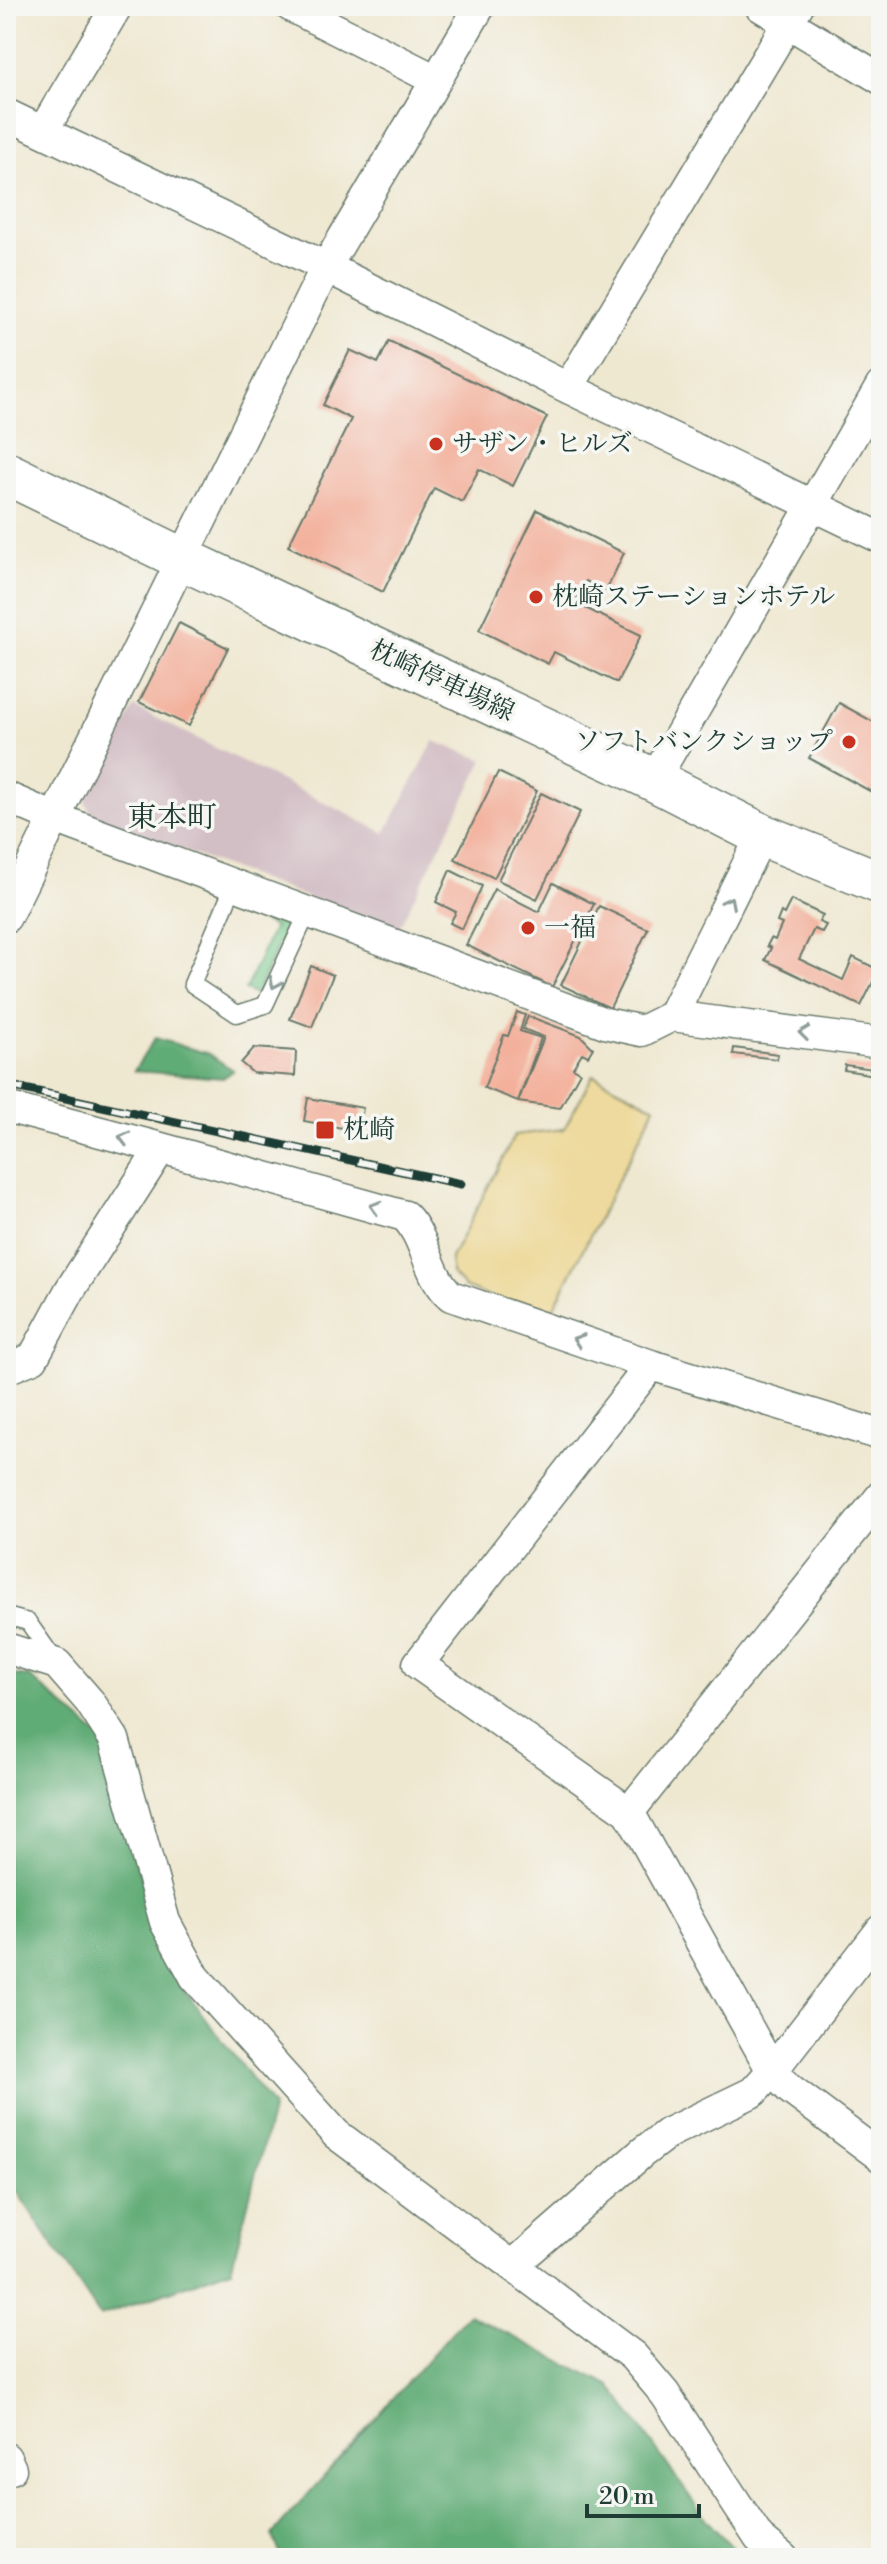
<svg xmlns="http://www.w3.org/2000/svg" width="887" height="2564" font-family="'Libre Bodoni','Noto Serif JP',serif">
<rect width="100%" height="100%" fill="#f6f6f2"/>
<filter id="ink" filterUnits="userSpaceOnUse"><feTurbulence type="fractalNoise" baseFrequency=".0125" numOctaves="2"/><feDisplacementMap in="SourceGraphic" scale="16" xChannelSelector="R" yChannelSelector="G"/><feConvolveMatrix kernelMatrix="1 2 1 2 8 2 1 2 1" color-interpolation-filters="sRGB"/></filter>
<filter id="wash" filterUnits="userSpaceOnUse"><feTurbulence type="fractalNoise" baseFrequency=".006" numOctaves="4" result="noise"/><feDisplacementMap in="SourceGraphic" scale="32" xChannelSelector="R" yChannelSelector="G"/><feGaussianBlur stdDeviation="1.8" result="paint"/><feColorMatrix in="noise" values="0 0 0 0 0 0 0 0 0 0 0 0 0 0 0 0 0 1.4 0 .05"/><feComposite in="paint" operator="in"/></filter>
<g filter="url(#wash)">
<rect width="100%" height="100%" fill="#efe8d1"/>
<path fill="#d2bec5" d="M 134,707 L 385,833 L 434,741 L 484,760 L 397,931 L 92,816 L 85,801 Z"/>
<path fill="#76c88a" stroke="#4a825f" stroke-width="2" d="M 252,910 L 287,925 L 256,995 L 245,990 L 274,927 L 250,916 Z"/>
<path fill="#60ac76" stroke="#407455" stroke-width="2" d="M 155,1038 L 209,1054 L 233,1070 L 223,1078 L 134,1071 Z
M 6,1674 L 30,1677 L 101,1738 L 168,1969 L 273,2107 L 231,2269 L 100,2316 L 6,2175 Z
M 468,2314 L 611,2386 L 708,2522 L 743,2558 L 282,2558 L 272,2535 Z"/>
<path fill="#eeda9e" stroke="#868c69" stroke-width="2" d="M 593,1075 L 655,1107 L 548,1319 L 464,1287 L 451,1273 L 451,1258 L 515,1135 L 564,1129 Z"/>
<g id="blocks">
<path fill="#f3b09b" d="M 389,341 L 547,417 L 513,486 L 479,469 L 462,502 L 434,488 L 383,592 L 288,546 L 351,419 L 323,405 L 350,350 L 378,363 Z
M 537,510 L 624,553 L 606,591 L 586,581 L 575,603 L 641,635 L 617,683 L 554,652 L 548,664 L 479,630 Z
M 179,623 L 228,648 L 189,726 L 139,702 Z
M 839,703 L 881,726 L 881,797 L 809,758 Z
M 498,772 L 537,791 L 494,878 L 455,859 Z
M 541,793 L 580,812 L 537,899 L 498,880 Z
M 450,870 L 482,886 L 462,929 L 450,923 L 456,912 L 436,902 Z
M 553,883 L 594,904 L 552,987 L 466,945 L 494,889 L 539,912 Z
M 791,900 L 823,915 L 819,922 L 826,925 L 822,932 L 814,929 L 799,959 L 843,980 L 853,957 L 879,970 L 861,1006 L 765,960 L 771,948 L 767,946 L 771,938 L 775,940 L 782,924 L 777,922 L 781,912 L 784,914 Z
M 599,906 L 648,929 L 610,1008 L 561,985 Z
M 311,966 L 333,975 L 312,1027 L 290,1019 Z
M 517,1012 L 525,1015 L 520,1031 L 541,1038 L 518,1101 L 484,1088 L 504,1035 L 508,1036 Z
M 528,1016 L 581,1036 L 593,1048 L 588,1056 L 582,1053 L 573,1068 L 580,1072 L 560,1108 L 518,1102 L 544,1037 L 523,1029 Z
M 254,1048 L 296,1051 L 295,1076 L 253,1073 L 241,1063 Z
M 734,1048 L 778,1054 L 777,1059 L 733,1054 Z
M 845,1065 L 881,1070 L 881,1076 L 844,1070 Z
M 308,1098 L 363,1108 L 359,1131 L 304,1121 Z"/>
</g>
</g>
<g filter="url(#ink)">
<use href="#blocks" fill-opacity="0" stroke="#68796b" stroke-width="2"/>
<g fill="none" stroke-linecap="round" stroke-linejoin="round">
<g stroke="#68796b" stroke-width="19">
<path id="lane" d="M 234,885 L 192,984 L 237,1014 L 265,1005 L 308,912
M 6,1616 L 28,1622 L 54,1659"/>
</g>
<g stroke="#68796b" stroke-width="33">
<path id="street" d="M 290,6 L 436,80
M 760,6 L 881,79
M 6,114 L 326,267 L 568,388 L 881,538
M 43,131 L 117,6
M 568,388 L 798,6
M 654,780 L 881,386
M 6,797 L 55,818 L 605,1023 L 642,1031 L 672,1016
M 762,835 L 672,1016 L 881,1043
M 6,917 L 326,267 L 480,6
M 6,1107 L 161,1148 L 405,1216 C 427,1239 427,1275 451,1296 L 651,1365
M 6,1369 L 33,1358 L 70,1290 L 161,1148
M 881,1435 L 651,1365 L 418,1664 L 629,1812 L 772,2071 L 790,2089 L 881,2157
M 6,1648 L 57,1664 L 90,1702 L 114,1739 L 165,1922 L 195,1977 L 336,2134 L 633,2356 L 665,2394 L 759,2538 L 783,2558
M 629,1812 L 881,1496
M 512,2266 L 643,2152 L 668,2133 L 753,2092 L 772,2071 L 881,1930
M 6,2458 L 11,2469"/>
</g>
<g stroke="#68796b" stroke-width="45">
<path id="secondary" d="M 6,473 L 183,559 L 654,780 L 762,835 L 881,883"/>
</g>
<use href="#lane" stroke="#fff" stroke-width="16"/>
<use href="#street" stroke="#fff" stroke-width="30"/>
<use href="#secondary" stroke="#fff" stroke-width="42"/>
<g stroke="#1f3d34" stroke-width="9">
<path id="rail" d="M 6,1085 L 461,1184"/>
</g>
<use href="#rail" stroke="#f6f6f2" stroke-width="6" stroke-dasharray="18" stroke-linecap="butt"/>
</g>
<defs><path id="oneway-chevron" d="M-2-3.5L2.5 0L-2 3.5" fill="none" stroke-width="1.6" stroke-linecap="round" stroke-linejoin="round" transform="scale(2)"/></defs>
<g stroke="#8f9e9a">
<use href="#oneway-chevron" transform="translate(729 902) rotate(-63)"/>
<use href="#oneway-chevron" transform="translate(275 983) rotate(115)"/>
<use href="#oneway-chevron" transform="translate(804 1033) rotate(-173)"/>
<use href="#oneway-chevron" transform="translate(124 1138) rotate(-165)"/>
<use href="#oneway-chevron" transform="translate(375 1207) rotate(-164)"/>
<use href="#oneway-chevron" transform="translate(578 1340) rotate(-161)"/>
</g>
</g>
<g fill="#c8321e" stroke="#f6f6f2" stroke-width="3">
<circle cx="436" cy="444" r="8"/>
<circle cx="536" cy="597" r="8"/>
<circle cx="849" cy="742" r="8"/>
<circle cx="528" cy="928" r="8"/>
<rect x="315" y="1120" width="20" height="20" rx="4"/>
</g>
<g text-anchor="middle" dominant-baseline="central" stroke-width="7" stroke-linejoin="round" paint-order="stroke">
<g font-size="26" fill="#1f3d34" stroke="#f6f6f2" text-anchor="start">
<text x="452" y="444">サザン・ヒルズ</text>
<text x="552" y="597">枕崎ステーションホテル</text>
<text x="833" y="742" text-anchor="end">ソフトバンクショップ</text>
<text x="544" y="928">一福</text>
<text x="343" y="1130">枕崎</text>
</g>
<g font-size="26" fill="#1f3d34" stroke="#f6f6f2">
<text transform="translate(442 681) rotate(25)">枕崎停車場線</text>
</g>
<g font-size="30" fill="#1f3d34" stroke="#f6f6f2">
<text x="172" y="818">東本町</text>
</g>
</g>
<rect width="887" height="2564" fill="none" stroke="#f6f6f2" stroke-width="32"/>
<path d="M587 2504v12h112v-12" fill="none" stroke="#1f3d34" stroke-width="4"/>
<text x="599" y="2504" font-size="24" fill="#1f3d34" stroke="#f6f6f2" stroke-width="6" paint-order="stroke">20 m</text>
</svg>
